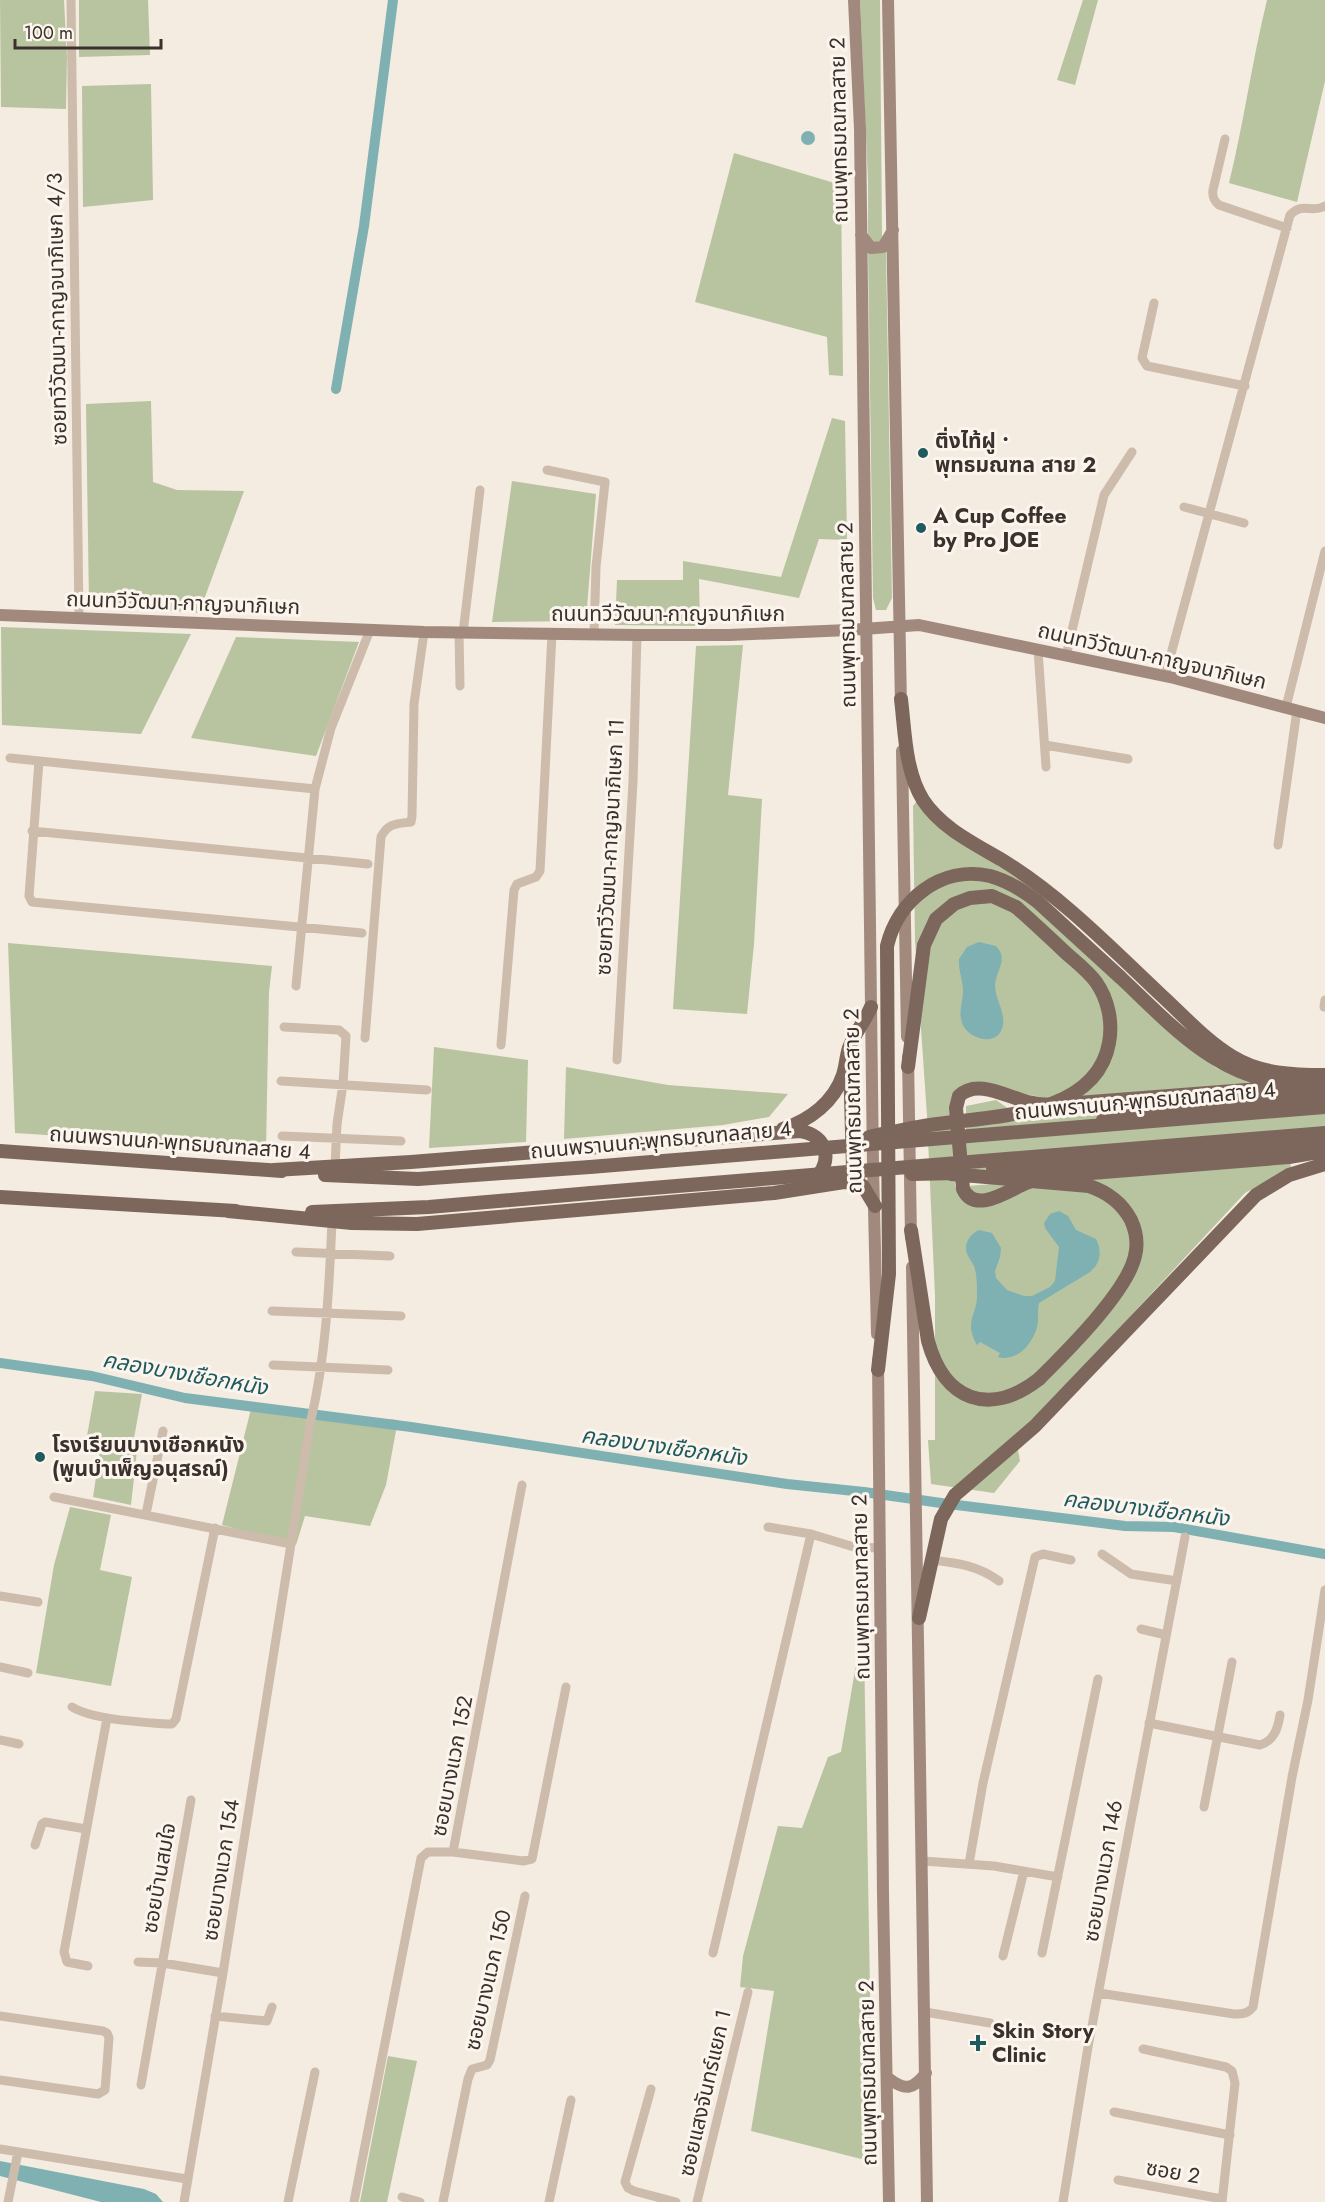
<svg xmlns="http://www.w3.org/2000/svg" width="1325" height="2202" font-family="Jost,'Noto Sans Thai',sans-serif">
<rect width="100%" height="100%" fill="#f4ebe1"/>
<path fill="#b8c4a0" d="M 0,0 L 64,0 L 67,57 L 66,109 L 1,107 Z
M 79,0 L 148,0 L 150,55 L 79,57 Z
M 860,0 L 880,0 L 882,237 L 880,243 L 874,244 L 868,237 L 868,181 Z
M 1083,0 L 1098,0 L 1075,85 L 1057,80 Z
M 1267,0 L 1325,0 L 1325,81 L 1297,202 L 1229,183 C 1244,122 1252,61 1267,0 Z
M 151,84 L 153,200 L 83,207 L 82,86 Z
M 734,153 L 841,185 L 843,376 L 829,375 L 827,337 L 695,302 Z
M 868,251 L 886,252 L 892,598 L 886,610 L 876,610 L 873,598 Z
M 151,401 L 153,482 L 177,490 L 244,491 L 199,613 L 89,604 L 86,404 Z
M 832,418 L 845,421 L 847,540 L 819,539 L 799,598 L 699,579 L 700,626 L 615,625 L 617,580 L 683,580 L 683,561 L 781,577 Z
M 512,481 L 596,494 L 586,621 L 492,622 Z
M 1,627 L 191,634 L 141,734 L 2,725 Z
M 236,637 L 359,642 L 316,756 L 191,738 Z
M 743,645 L 728,795 L 762,799 L 754,944 L 747,1014 L 673,1009 L 696,646 Z
M 917,801 L 961,842 L 1028,885 L 1041,910 L 1138,1000 L 1216,1068 L 1262,1084 L 1062,1102 L 972,1082 L 960,1089 L 951,1103 L 955,1187 L 1290,1161 L 1291,1168 L 1245,1193 L 1016,1439 L 1020,1461 L 994,1493 L 931,1484 L 928,1440 L 935,1440 L 935,1296 L 927,1116 L 915,941 L 913,806 Z
M 8,943 L 272,966 L 269,992 L 266,1149 L 15,1133 Z
M 434,1047 L 528,1060 L 526,1142 L 429,1148 Z
M 566,1067 L 668,1085 L 788,1094 L 769,1117 L 723,1125 L 564,1139 Z
M 1325,1098 L 1325,1140 L 966,1183 L 966,1106 L 996,1100 L 1025,1120 Z
M 95,1391 L 142,1394 L 132,1449 L 137,1450 L 131,1505 L 93,1497 L 100,1451 L 85,1447 Z
M 251,1409 L 398,1420 L 386,1485 L 370,1526 L 305,1516 L 296,1545 L 222,1525 Z
M 70,1507 L 111,1515 L 100,1570 L 132,1577 L 111,1686 L 36,1673 L 54,1565 Z
M 859,1647 L 864,1647 L 873,2162 L 751,2131 L 774,1991 L 740,1987 L 743,1956 L 778,1826 L 802,1828 L 828,1757 L 841,1752 Z
M 388,2056 L 417,2061 L 387,2202 L 360,2202 Z"/>
<path fill="#7fb0b2" d="M801 138a7 7 0 1 1 14 0a7 7 0 1 1-14 0Z
M 979,942 L 996,946 C 1009,959 996,970 995,985 C 995,999 1005,1011 1003,1025 C 999,1048 968,1040 962,1023 C 958,1012 963,1002 963,991 C 963,980 958,970 959,959 L 967,947 Z
M 1059,1211 L 1068,1216 L 1076,1230 L 1096,1239 C 1102,1251 1101,1263 1090,1272 L 1039,1303 C 1037,1311 1039,1319 1037,1327 C 1032,1345 1017,1362 998,1357 L 1000,1353 L 980,1342 L 977,1345 C 963,1320 978,1315 977,1294 C 977,1286 977,1274 974,1266 C 971,1260 966,1255 966,1248 C 966,1240 972,1233 979,1230 L 992,1233 L 1001,1248 L 1000,1257 L 995,1271 L 996,1278 L 1007,1290 L 1024,1296 L 1032,1296 L 1050,1287 L 1055,1281 L 1059,1247 L 1045,1228 L 1044,1223 L 1050,1214 Z
M 0,2161 L 144,2189 L 156,2194 L 163,2202 L 101,2202 L 0,2176 Z"/>
<g fill="none" stroke-linecap="round" stroke-linejoin="round">
<path stroke="#7fb0b2" stroke-width="10" d="M 336,389 L 364,226 L 393,0
M 0,1363 L 92,1376 L 185,1398 L 411,1427 L 787,1484 L 864,1492 L 941,1503 L 1125,1526 L 1174,1527 L 1325,1554"/>
<path stroke="#cdbbac" stroke-width="9" d="M 71,0 L 79,618
M 1225,139 L 1213,190 C 1212,197 1214,201 1219,205 L 1287,228
M 1154,303 L 1142,358 L 1147,366 L 1245,386
M 547,470 L 605,482 L 596,567 L 594,634
M 1184,507 L 1244,523
M 459,633 L 460,686
M 463,633 L 480,490
M 1038,650 L 1046,767
M 1066,656 L 1104,495 L 1132,452
M 1165,676 L 1290,215 C 1303,201 1312,214 1325,206
M 1286,707 L 1325,551
M 1045,745 L 1128,759
M 10,758 L 315,789
M 39,761 L 29,896 L 32,902 L 362,933
M 32,831 L 368,864
M 1278,845 L 1297,710
M 296,986 L 315,789 L 331,728 L 370,630
M 1324,1007 L 1325,1000
M 284,1027 L 339,1030 L 346,1036 L 343,1084 L 337,1124 L 335,1167
M 365,1038 L 381,837 C 388,823 396,824 411,822 L 412,816 L 414,704 L 424,632
M 501,1045 L 514,890 L 517,884 L 536,877 L 540,871 L 552,634
M 617,1060 L 633,782 L 637,635
M 281,1081 L 427,1090
M 282,1136 L 401,1141
M 296,1252 L 390,1256
M 272,1311 L 401,1316
M 273,1365 L 388,1370
M 54,1497 L 291,1544
M 146,1514 L 163,1431
M 768,1527 L 811,1534 L 854,1547 L 880,1548
M 1102,1554 L 1131,1574 L 1177,1581
M 931,1560 C 956,1563 977,1565 999,1581
M 0,1596 L 38,1602
M 1141,1629 L 1166,1635
M 0,1667 L 28,1673
M 72,1707 C 94,1720 140,1722 167,1724 L 172,1724 L 176,1719 L 215,1528
M 1149,1723 L 1260,1745 C 1274,1741 1278,1728 1280,1715
M 0,1740 L 19,1744
M 1204,1807 L 1232,1662
M 35,1845 L 42,1824 L 45,1822 L 86,1829
M 453,1852 L 523,1861 L 532,1859 L 566,1687
M 923,1861 L 994,1866 L 1058,1877
M 969,1864 L 983,1783 L 1035,1557 L 1043,1554 L 1071,1560
M 713,1953 L 811,1534
M 1042,1953 L 1098,1679
M 1003,1956 L 1024,1871
M 138,1962 L 163,1963 L 223,1973
M 88,1966 L 67,1962 L 64,1952 L 107,1718
M 1099,1993 L 1234,2014 C 1242,2014 1248,2014 1253,2007 L 1292,1777 L 1308,1700 L 1325,1590
M 925,2012 L 990,2023
M 0,2016 L 103,2031 L 107,2033 L 109,2038 L 105,2090 L 98,2094 L 0,2080
M 215,2016 L 267,2021 L 272,2007
M 1143,2049 L 1226,2067 L 1232,2071 L 1235,2083 L 1222,2202
M 141,2085 L 191,1800
M 651,2089 L 625,2182 L 628,2188 L 634,2191 L 676,2202
M 1114,2112 L 1230,2135
M 0,2149 L 187,2179
M 1118,2180 L 1222,2199
M 402,2197 L 420,2202
M 8,2202 L 18,2152
M 184,2202 L 223,1973 L 310,1424 C 326,1358 329,1290 332,1222
M 288,2202 L 315,2072
M 354,2202 L 421,1858 L 428,1852 L 453,1852 L 522,1485
M 443,2202 L 468,2079 L 472,2069 L 487,2065 L 490,2060 L 525,1896
M 549,2202 L 571,2100
M 697,2202 L 748,1992
M 1063,2202 L 1088,2047 L 1185,1537"/>
<path stroke="#a18a7d" stroke-width="12" d="M 854,0 L 860,129 L 873,1166 L 877,1334
M 888,0 L 901,707
M 861,235 L 871,248 L 883,247 L 893,230
M 0,615 L 424,632 L 637,635 L 729,635 L 849,630 L 919,625 L 1174,678 L 1325,718
M 902,751 L 907,1037
M 908,1057 L 911,1238
M 912,1267 L 927,2202
M 878,1360 L 883,1894 L 889,2202
M 888,2078 C 905,2091 913,2090 926,2073"/>
<path stroke="#7d675c" stroke-width="14" d="M 901,699 C 905,732 905,771 923,800 C 941,828 975,844 1002,860 C 1062,897 1110,947 1161,995 C 1184,1016 1206,1041 1233,1057 C 1260,1074 1294,1075 1325,1075
M 1120,977 C 1167,1021 1212,1073 1279,1082
M 850,1062 L 853,1167 L 858,1180
M 908,1067 L 924,945 L 936,919 L 954,904 L 970,898 L 992,896 L 1016,907
M 1325,1084 L 1052,1105 C 1044,1105 1036,1104 1028,1102 C 1007,1097 977,1078 959,1096 L 956,1108 L 963,1189 C 975,1215 1009,1190 1026,1183 C 1035,1179 1044,1177 1054,1176 L 1289,1157 L 1325,1151
M 1103,1120 L 1207,1105 L 1325,1095
M 783,1129 C 810,1120 834,1102 843,1075 C 846,1066 846,1057 849,1048 C 852,1038 866,1019 871,1007
M 0,1151 L 282,1171
M 1138,1159 L 1320,1145
M 274,1170 L 411,1162 L 800,1131 C 827,1135 834,1162 814,1179
M 325,1175 L 418,1179 L 590,1167
M 0,1197 L 236,1211
M 228,1211 L 352,1223 L 417,1224 L 774,1193 L 844,1182 L 856,1183 L 863,1186 L 875,1206
M 312,1212 L 429,1207 L 591,1193
M 911,1230 L 928,1341 C 944,1400 989,1418 1039,1379
M 878,1370 L 889,1274 L 888,1109
M 919,1618 L 941,1519 L 955,1495 L 1035,1426 L 1256,1195 L 1289,1175 L 1325,1164"/>
<path stroke="#7d675c" stroke-width="14" d="M 888,1109 L 887,946 C 898,900 941,865 990,876 C 1008,881 1024,891 1038,902 L 1120,977
M 869,1137 C 892,1132 914,1127 937,1124 C 994,1116 1096,1116 1109,1043 C 1113,1022 1108,999 1096,982 C 1088,971 1076,962 1066,953 C 1050,938 1033,922 1016,907
M 590,1167 L 1325,1107
M 993,1170 L 1138,1159
M 912,1174 L 959,1173
M 951,1174 L 1089,1186 C 1107,1192 1122,1203 1131,1220 C 1136,1231 1138,1244 1135,1256 C 1127,1292 1066,1352 1039,1379
M 591,1193 L 1325,1133"/>
</g>
<g fill="#1f5a5e" stroke="#fbf5ee" stroke-width="2">
<circle cx="923" cy="453" r="6"/>
<circle cx="921" cy="528" r="6"/>
<circle cx="40" cy="1457" r="6"/>
<path d="M975 2034h6v6h6v6h-6v6h-6v-6h-6v-6h6z"/>
</g>
<g text-anchor="middle" dominant-baseline="central" stroke-width="6" stroke-linejoin="round" paint-order="stroke">
<g font-size="21" fill="#3b302b" stroke="#fbf5ee">
<text transform="translate(839 130) rotate(-91)">ถนนพุทธมณฑลสาย 2</text>
<text transform="translate(57 309) rotate(-91)">ซอยทวีวัฒนา-กาญจนาภิเษก 4/3</text>
<text transform="translate(183 603) rotate(2)">ถนนทวีวัฒนา-กาญจนาภิเษก</text>
<text x="668" y="614">ถนนทวีวัฒนา-กาญจนาภิเษก</text>
<text transform="translate(847 615) rotate(-91)">ถนนพุทธมณฑลสาย 2</text>
<text transform="translate(1152 656) rotate(13)">ถนนทวีวัฒนา-กาญจนาภิเษก</text>
<text transform="translate(610 847) rotate(-87)">ซอยทวีวัฒนา-กาญจนาภิเษก 11</text>
<text transform="translate(853 1101) rotate(-91)">ถนนพุทธมณฑลสาย 2</text>
<text transform="translate(1145 1101) rotate(-5)">ถนนพรานนก-พุทธมณฑลสาย 4</text>
<text transform="translate(661 1140) rotate(-5)">ถนนพรานนก-พุทธมณฑลสาย 4</text>
<text transform="translate(180 1143) rotate(4)">ถนนพรานนก-พุทธมณฑลสาย 4</text>
<text transform="translate(861 1587) rotate(-91)">ถนนพุทธมณฑลสาย 2</text>
<text transform="translate(452 1766) rotate(-79)">ซอยบางแวก 152</text>
<text transform="translate(221 1870) rotate(-81)">ซอยบางแวก 154</text>
<text transform="translate(1103 1871) rotate(-80)">ซอยบางแวก 146</text>
<text transform="translate(159 1878) rotate(-80)">ซอยบ้านสมใจ</text>
<text transform="translate(488 1980) rotate(-77)">ซอยบางแวก 150</text>
<text transform="translate(868 2073) rotate(-91)">ถนนพุทธมณฑลสาย 2</text>
<text transform="translate(705 2093) rotate(-77)">ซอยแสงจันทร์แยก 1</text>
<text transform="translate(1173 2172) rotate(10)">ซอย 2</text>
</g>
<g font-size="21" font-weight="bold" fill="#3b302b" stroke="#fbf5ee" text-anchor="start">
<text x="935" y="441">ติ่งไท้ฝู •<tspan x="935" dy="24">พุทธมณฑล สาย 2</tspan></text>
<text x="933" y="516">A Cup Coffee<tspan x="933" dy="24">by Pro JOE</tspan></text>
<text x="52" y="1445">โรงเรียนบางเชือกหนัง<tspan x="52" dy="24">(พูนบำเพ็ญอนุสรณ์)</tspan></text>
<text x="992" y="2031">Skin Story<tspan x="992" dy="24">Clinic</tspan></text>
</g>
<g font-size="22" font-style="italic" fill="#1f5a5e" stroke="#fbf5ee">
<text transform="translate(185 1373) rotate(10)">คลองบางเชือกหนัง</text>
<text transform="translate(664 1446) rotate(8)">คลองบางเชือกหนัง</text>
<text transform="translate(1146 1508) rotate(7)">คลองบางเชือกหนัง</text>
</g>
</g>
<path d="M15 39v9h146v-9" fill="none" stroke="#3b302b" stroke-width="3"/>
<text x="24" y="39" font-size="18" fill="#3b302b" stroke="#fbf5ee" stroke-width="4.5" paint-order="stroke">100 m</text>
</svg>
